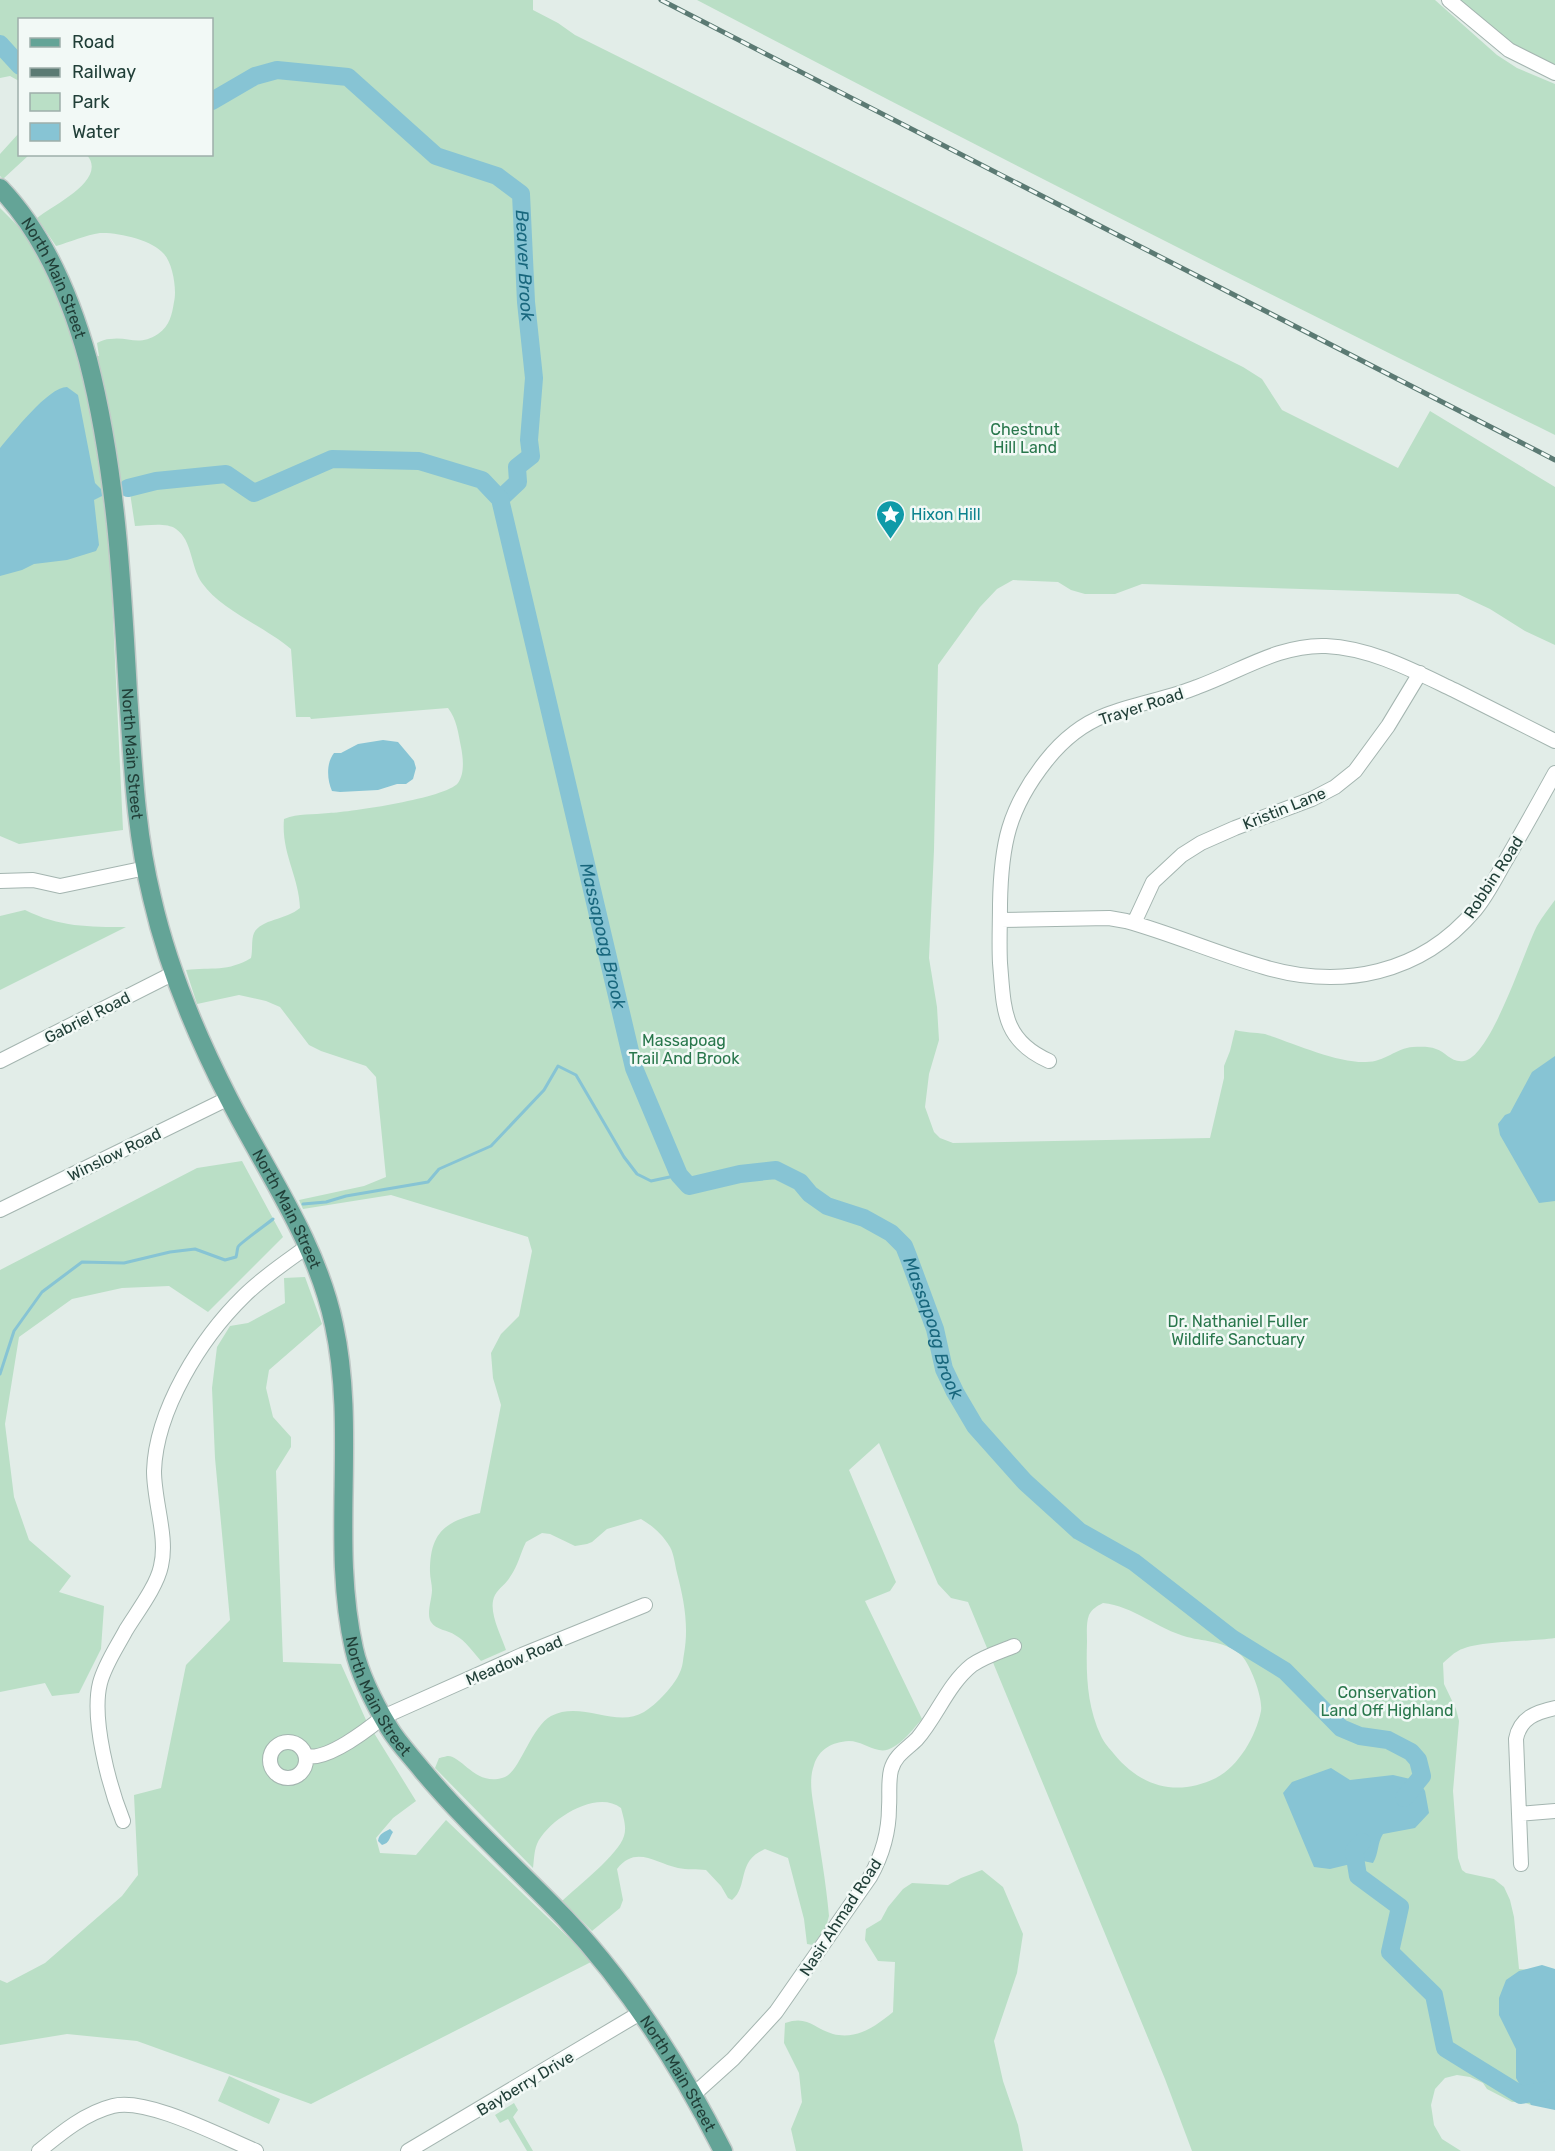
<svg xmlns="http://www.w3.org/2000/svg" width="1555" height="2151" viewBox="0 0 1555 2151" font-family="Rubik,sans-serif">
<rect width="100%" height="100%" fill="#e2ede8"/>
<path fill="#badfc6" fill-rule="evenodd" d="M 0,0 L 533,0 L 533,10 L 558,23 L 575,35 L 1243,367 L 1262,379 L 1282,410 L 1398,468 L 1430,411 L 1555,487 L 1555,645 L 1525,631 L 1490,609 L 1458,594 L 1142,584 L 1115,594 L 1085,594 L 1071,590 L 1058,582 L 1013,580 L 997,589 L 980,607 L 938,665 L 934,850 L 929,958 L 937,1007 L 939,1040 L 929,1074 L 925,1107 L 934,1132 L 940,1138 L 953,1143 L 1210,1138 L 1224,1078 L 1224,1066 L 1230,1051 L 1235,1030 C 1246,1033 1254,1032 1265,1034 C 1293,1043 1337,1063 1366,1062 C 1385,1062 1396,1048 1413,1047 C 1420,1047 1428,1046 1436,1049 C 1446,1052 1451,1063 1464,1061 C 1491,1057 1524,951 1537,926 C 1542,917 1549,908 1555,900 L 1555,1638 C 1530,1642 1477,1640 1458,1651 C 1452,1654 1448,1659 1443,1663 L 1444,1684 L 1456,1709 L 1459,1721 L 1453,1791 L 1458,1858 L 1462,1870 L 1466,1873 L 1494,1879 L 1504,1887 L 1510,1900 L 1514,1917 L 1519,1969 L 1555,1971 L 1530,2102 L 1531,2105 L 1523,2102 L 1512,2102 L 1487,2089 L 1483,2083 L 1470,2077 L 1457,2075 L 1445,2078 L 1435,2089 L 1431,2105 L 1434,2125 L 1442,2139 L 1461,2151 L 1192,2151 L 1165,2079 L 968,1602 L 951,1598 L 938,1584 L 879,1443 L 849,1470 L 896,1582 L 890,1591 L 865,1601 L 922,1719 C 913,1729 895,1754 879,1750 C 868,1748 860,1741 849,1741 C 832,1742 819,1749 814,1765 C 808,1781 813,1800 815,1815 C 820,1849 826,1882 829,1916 L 826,1927 L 813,1945 L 807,1944 L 804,1919 L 788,1858 L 765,1849 C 736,1861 749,1886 732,1900 L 728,1898 L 721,1886 L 706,1870 C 697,1869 687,1870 678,1868 C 655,1863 636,1845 617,1869 L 623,1900 L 620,1908 L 592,1931 L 562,1901 C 577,1887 619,1854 624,1836 C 627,1827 623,1816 621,1808 C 596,1789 548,1820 537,1844 C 534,1851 534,1861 533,1868 L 435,1768 L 439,1758 C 440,1758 447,1756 448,1756 C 462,1756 477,1788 505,1777 C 520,1771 531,1727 551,1716 C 582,1700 616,1729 644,1712 C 656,1705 675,1685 680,1672 C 683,1666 683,1659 684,1654 C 689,1626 684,1600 677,1573 C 675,1565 674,1554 670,1547 C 662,1534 653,1526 641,1519 L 607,1529 L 592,1542 L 587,1544 L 575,1546 L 550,1534 L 542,1533 L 526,1542 C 520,1554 518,1566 510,1577 C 506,1584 499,1588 495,1595 C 487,1610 501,1635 506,1650 L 481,1661 C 473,1652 466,1641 455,1635 C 448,1630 436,1630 431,1622 C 426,1614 432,1599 432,1590 C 432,1584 430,1578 430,1572 C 430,1533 444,1522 480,1513 L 501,1405 L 493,1378 L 491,1353 L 501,1334 L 519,1316 L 532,1251 L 528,1237 L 391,1195 L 303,1209 L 299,1200 L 364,1186 L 386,1177 L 376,1077 L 366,1066 L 321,1051 L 309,1045 L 280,1007 L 266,1001 L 239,995 L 197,1004 L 186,970 C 212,967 228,972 251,958 C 253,950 251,940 254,933 C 261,919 286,920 300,908 C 299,876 281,853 284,819 C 299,813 312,815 329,813 C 351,812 446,798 458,783 C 465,773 463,757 461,747 C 458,732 457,720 448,708 L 311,719 L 310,717 L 296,717 L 291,649 C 265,627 221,610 202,583 C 190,566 193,541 176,529 C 166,522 146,526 135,526 L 130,493 L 127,493 L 103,501 L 109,533 L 123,830 L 19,844 L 0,836 L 0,208 L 40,248 L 81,357 L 99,356 L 97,343 C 101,341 106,339 110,339 C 129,336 138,347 158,334 C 170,326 172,314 174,302 C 177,290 173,264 164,254 C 153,240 117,232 100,233 C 86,235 70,242 56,246 L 37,218 C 53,205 108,180 87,155 L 212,154 L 212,20 L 20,20 L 19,81 L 10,76 L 0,78 ZM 1103,1603 C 1133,1606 1158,1629 1187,1637 C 1207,1642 1226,1641 1242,1656 C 1251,1666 1263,1698 1261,1711 C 1256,1736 1239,1766 1216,1778 C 1177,1797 1141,1787 1114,1754 C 1110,1749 1104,1743 1101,1736 C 1087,1706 1086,1675 1087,1642 C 1087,1634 1086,1623 1089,1615 C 1092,1609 1097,1606 1103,1603 Z
M 697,0 L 1435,0 L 1497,55 L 1517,68 L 1555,84 L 1555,435 C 1267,294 981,149 697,0 Z
M 1460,0 L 1555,0 L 1555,65 L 1513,44 Z
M 19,133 L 20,154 L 29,155 L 3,179 L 0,176 L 0,154 Z
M 25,910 C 59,927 89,927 126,927 L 0,990 L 0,916 Z
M 242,1161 L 283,1237 L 208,1312 L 169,1286 L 122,1288 L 72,1299 L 19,1337 L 5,1424 L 14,1497 L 29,1540 L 71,1576 L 59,1592 L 104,1606 L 101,1649 L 79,1693 L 52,1696 L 45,1683 L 0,1692 L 0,1270 L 197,1168 Z
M 305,1277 L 322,1324 L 269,1370 L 266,1388 L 273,1417 L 291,1437 L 291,1447 L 276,1471 L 283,1662 L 341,1664 L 366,1720 L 416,1801 L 393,1818 L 376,1838 L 380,1853 L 416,1855 L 446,1820 L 593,1961 L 311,2104 L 137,2041 L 67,2034 L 0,2045 L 0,1980 L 7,1983 L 45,1963 L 122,1896 L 138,1875 L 134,1795 L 161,1788 L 186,1665 L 230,1620 L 215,1458 L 212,1388 L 217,1347 L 230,1326 L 248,1323 L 285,1303 L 284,1278 Z
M 982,1870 L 1003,1887 L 1023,1934 L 1017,1973 L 994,2041 L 1003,2081 L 1018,2125 L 1023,2151 L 796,2151 L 791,2129 L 802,2102 L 799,2073 L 784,2043 L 785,2023 C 808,2015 813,2028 833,2034 C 857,2040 876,2026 893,2012 L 895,1962 L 878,1961 L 865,1940 L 866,1929 L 881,1920 L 888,1907 L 903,1889 L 912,1883 L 948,1885 L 961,1878 Z
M 229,2076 L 280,2099 L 269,2124 L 218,2101 Z
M 514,2103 L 518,2110 L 513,2117 L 533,2151 L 527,2151 L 508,2119 L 500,2123 L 495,2115 Z"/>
<path fill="#87c4d4" d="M 67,387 L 78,395 L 95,483 L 101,489 L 102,496 L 94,500 L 99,545 L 96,551 L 67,560 L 34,564 L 22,570 L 0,576 L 0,448 C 13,433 48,387 67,387 Z
M 383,740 L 398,742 L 414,761 L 416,768 L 413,779 L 406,784 L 397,784 L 378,790 L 340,792 L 332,791 C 327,780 326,763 334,753 L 341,753 L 358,744 Z
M 1555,1056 L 1555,1201 L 1539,1203 L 1500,1135 L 1498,1124 L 1505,1115 L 1510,1113 L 1532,1072 Z
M 1331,1768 L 1350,1780 L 1393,1775 L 1419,1781 L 1425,1791 L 1429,1813 L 1415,1828 L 1383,1834 C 1377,1843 1379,1853 1373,1863 L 1363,1861 L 1330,1869 L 1314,1867 L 1283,1793 L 1292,1782 Z
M 390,1829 L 393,1832 C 389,1838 390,1843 382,1845 L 378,1841 C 379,1833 385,1832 390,1829 Z
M 1542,1965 L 1555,1969 L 1555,2110 L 1531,2105 L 1516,2078 L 1516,2049 L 1499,2015 L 1499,1998 L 1506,1980 L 1519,1971 Z"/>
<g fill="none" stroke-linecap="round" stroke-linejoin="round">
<path stroke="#87c4d4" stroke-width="3" d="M 303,1204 L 326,1202 L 346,1196 L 428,1182 L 439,1169 L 491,1146 L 544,1090 L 558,1066 L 576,1075 L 624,1157 L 637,1174 L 651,1181 L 679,1175
M 0,1374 L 14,1331 L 42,1292 L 82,1262 L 124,1263 L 170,1252 L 195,1249 L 225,1260 L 236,1257 C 237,1254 237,1250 238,1247 C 239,1244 267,1224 273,1219"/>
<g stroke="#87c4d4" stroke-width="18">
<path d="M 0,44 L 20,66"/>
<path id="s1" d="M 212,101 L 255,76 L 277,70 L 348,77 L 436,156 L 497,176 L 521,194 L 526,302 L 534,378 L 529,440 L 531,456 L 517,467 L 518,482 L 500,499"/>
<path id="s2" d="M 128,488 L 156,481 L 226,474 L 254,493 L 332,459 L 419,461 L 482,480 L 500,499 L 634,1068 L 679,1175 L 689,1186 L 740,1174 L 776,1170 L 800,1182 L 810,1194 L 827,1206 L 864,1218 L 891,1233 L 904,1246 L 908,1256 L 935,1329 L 944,1369 L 955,1392 L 975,1426 L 1025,1482 L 1079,1531 L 1134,1562 L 1233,1639 L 1285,1671 L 1341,1728 L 1360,1736 L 1388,1740 L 1411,1752 L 1418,1760 L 1422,1776 L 1404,1798"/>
<path d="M 1362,1842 L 1354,1851 L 1358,1876 L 1400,1907 L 1390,1952 L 1434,1995 L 1445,2048 L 1521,2095 L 1555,2089"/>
</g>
<defs>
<path id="minor" d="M 1449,0 L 1509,50 L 1555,73
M 0,881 L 33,880 L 60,886 L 146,868
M 1000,920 L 1109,918 L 1126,921 C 1173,934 1218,954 1264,967 C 1342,990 1421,974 1475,910 C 1487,896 1496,877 1506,860 C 1523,831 1539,802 1555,773
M 1134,923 L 1153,882 L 1182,855 L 1201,843 L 1235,828 L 1312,799 L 1335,787 L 1355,771 L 1388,726 L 1420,673
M 0,1061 L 174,973
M 1049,1061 C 1002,1040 1004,1009 1000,963 C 999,944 1000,924 1000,904 C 1001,845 1008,809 1046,761 C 1061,742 1082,724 1106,715 C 1136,703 1168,699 1197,687 C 1239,672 1280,644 1326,646 C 1371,648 1414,671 1454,690 C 1488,707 1521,724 1555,741
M 0,1210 L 229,1098
M270 1760a18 18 0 1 1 36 0a18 18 0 1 1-36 0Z
M 306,1756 C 327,1761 367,1730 383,1717 L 522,1655 L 645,1605
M 1519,1814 L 1555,1811
M 123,1821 C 109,1786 91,1719 100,1683 C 105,1664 117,1647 126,1630 C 137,1612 157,1586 161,1566 C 168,1537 154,1502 154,1471 C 156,1410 201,1338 244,1296 C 263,1277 286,1262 308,1246
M 1521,1864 L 1516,1739 C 1520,1718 1536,1712 1555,1708
M 693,2095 L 733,2059 L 776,2012 L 870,1877 C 883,1854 889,1833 889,1807 C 890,1795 888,1782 891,1770 C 895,1755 907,1749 917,1739 C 937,1716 948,1684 972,1665 C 985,1656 999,1652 1014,1646
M 39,2151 C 61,2133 85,2113 113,2106 C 147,2097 222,2137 256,2151
M 408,2151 L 640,2013"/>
<g id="major">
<path id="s3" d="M 0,188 C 45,235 71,298 88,360 C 116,469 122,582 128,693 C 133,763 135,829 152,898 C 168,968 196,1035 229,1099 C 267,1173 317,1243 334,1325 C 357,1431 330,1543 354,1649 C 360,1676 374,1703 389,1728 C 398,1743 411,1756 422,1770 C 466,1823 518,1869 565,1918 C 629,1986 681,2068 723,2151"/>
</g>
</defs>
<use href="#minor" stroke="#a4b5b0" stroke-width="16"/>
<use href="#major" stroke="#c1c9c7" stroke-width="21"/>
<use href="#minor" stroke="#fff" stroke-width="14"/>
<use href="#major" stroke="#64a497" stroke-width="18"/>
<defs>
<path id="rail" d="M 661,0 L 1555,460"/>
</defs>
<use href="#rail" stroke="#5b7a73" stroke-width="5"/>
<use href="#rail" stroke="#f2f9f6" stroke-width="3" stroke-dasharray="9" stroke-linecap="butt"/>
</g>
<defs>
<symbol id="sight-pin" viewBox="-11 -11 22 30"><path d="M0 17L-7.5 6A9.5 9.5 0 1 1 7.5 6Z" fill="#0f9aa8" stroke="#f2f9f6"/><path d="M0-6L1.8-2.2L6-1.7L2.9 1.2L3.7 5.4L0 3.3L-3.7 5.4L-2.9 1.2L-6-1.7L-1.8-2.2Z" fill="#fff"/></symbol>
</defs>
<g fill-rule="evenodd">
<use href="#sight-pin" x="874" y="498" width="33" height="45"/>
</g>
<g text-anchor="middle" stroke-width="5" stroke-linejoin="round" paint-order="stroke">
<g font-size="16" fill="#213f38" stroke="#f2f9f6">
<text dy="6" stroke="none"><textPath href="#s3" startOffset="106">North Main Street</textPath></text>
<text transform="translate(1141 706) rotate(-18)" y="6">Trayer Road</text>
<text dy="6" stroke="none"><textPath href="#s3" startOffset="592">North Main Street</textPath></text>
<text transform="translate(1284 808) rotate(-22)" y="6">Kristin Lane</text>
<text transform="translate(1493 877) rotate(-57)" y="6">Robbin Road</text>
<text transform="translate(87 1017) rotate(-27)" y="6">Gabriel Road</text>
<text transform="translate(114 1154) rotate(-26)" y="6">Winslow Road</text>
<text dy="6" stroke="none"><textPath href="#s3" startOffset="1078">North Main Street</textPath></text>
<text transform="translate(514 1660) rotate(-23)" y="6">Meadow Road</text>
<text dy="6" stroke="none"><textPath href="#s3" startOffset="1582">North Main Street</textPath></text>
<text transform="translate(840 1917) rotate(-57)" y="6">Nasir Ahmad Road</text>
<text dy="6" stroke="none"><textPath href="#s3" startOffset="2068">North Main Street</textPath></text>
<text transform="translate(525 2083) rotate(-31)" y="6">Bayberry Drive</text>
</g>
<g font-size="16" fill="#29774c" stroke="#f2f9f6">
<text x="1025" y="435">Chestnut<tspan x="1025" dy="18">Hill Land</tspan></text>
<text x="684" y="1046">Massapoag<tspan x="684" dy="18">Trail And Brook</tspan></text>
<text x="1238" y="1327">Dr. Nathaniel Fuller<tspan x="1238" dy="18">Wildlife Sanctuary</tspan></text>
<text x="1387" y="1698">Conservation<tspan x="1387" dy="18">Land Off Highland</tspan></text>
</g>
<g font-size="16" fill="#0d838f" stroke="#f2f9f6" text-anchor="start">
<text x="911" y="520">Hixon Hill</text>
</g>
<g font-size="18" font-style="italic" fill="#18677d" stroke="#f2f9f6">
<text dy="6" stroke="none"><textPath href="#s1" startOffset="428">Beaver Brook</textPath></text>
<text dy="6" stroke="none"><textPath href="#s2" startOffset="846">Massapoag Brook</textPath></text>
<text dy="6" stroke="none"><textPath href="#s2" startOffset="1440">Massapoag Brook</textPath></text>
</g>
</g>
<rect x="18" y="18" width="195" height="138" fill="#f2f9f6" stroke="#9eafaa" stroke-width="1.5"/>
<rect x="30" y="38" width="30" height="9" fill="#64a497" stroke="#9eafaa" stroke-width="1.5"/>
<text x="72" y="48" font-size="18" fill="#213f38">Road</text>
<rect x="30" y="68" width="30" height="9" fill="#5b7a73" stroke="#9eafaa" stroke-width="1.5"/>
<text x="72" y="78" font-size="18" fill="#213f38">Railway</text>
<rect x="30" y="93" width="30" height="18" fill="#badfc6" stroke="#9eafaa" stroke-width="1.5"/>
<text x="72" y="108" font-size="18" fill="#213f38">Park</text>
<rect x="30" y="123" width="30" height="18" fill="#87c4d4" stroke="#9eafaa" stroke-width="1.5"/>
<text x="72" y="138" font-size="18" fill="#213f38">Water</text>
</svg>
